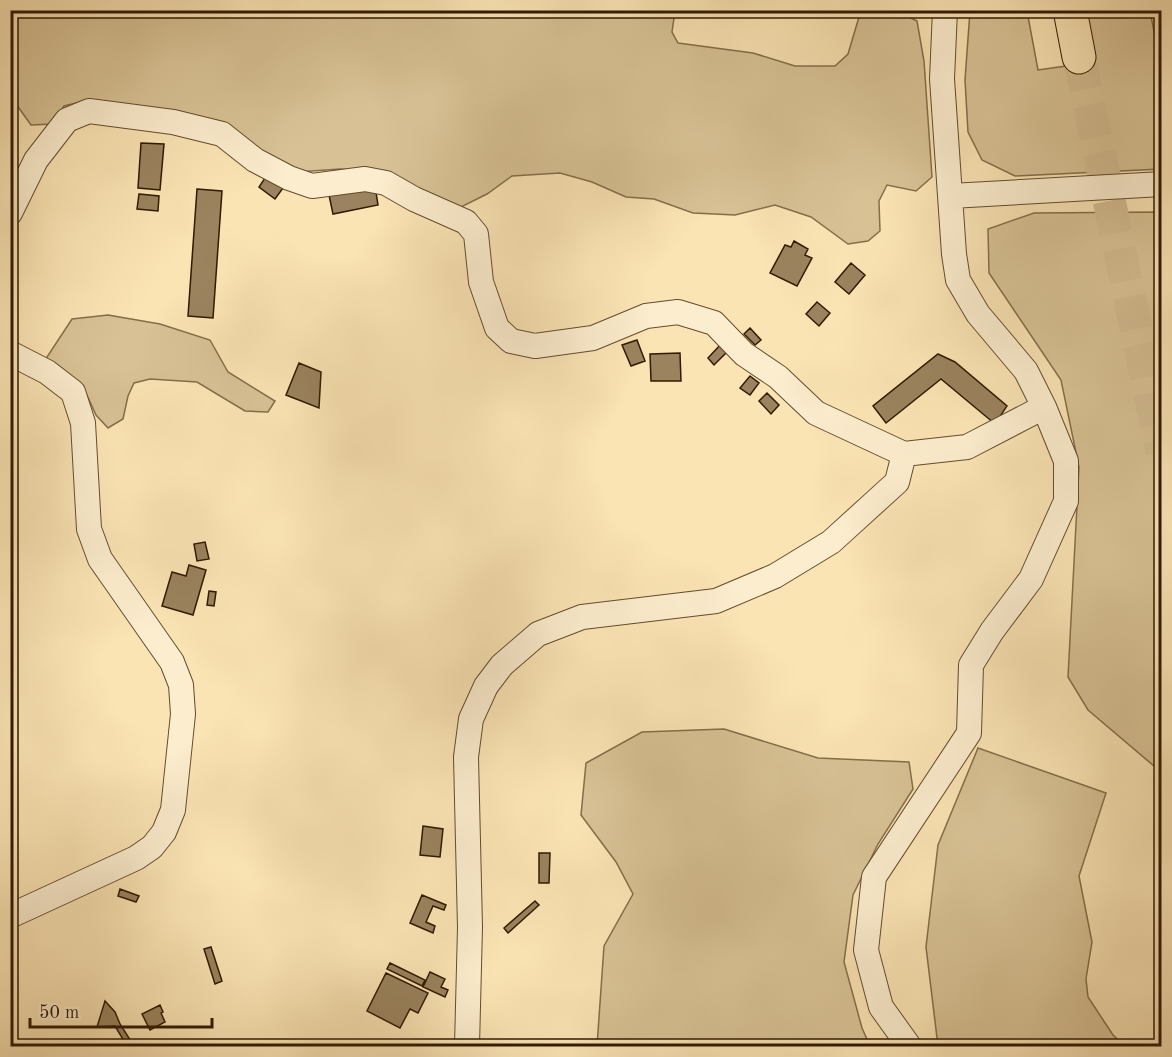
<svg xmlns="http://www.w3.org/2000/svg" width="1172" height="1057" viewBox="0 0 1172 1057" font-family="'Old Standard TT',serif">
<rect width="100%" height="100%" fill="#fbe4b4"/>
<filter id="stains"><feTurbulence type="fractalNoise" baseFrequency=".00333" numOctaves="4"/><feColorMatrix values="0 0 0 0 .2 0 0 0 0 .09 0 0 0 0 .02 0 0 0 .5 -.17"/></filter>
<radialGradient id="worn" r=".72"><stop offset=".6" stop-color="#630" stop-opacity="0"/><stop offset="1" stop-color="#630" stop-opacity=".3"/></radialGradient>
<path fill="#d8c295" stroke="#846e4a" stroke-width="1.5" d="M 11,11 L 675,11 L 672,32 L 678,43 L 753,53 L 795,66 L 835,66 L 848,54 L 859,17 C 889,10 889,7 917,21 L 924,61 L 932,177 L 916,191 L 887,185 L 879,201 L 880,231 L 868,241 L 848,244 L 811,217 L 775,205 L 735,215 L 693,213 L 654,199 L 626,197 L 592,182 L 560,173 L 512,176 L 487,194 L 461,207 L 420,195 L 387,172 L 340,169 L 297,172 L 89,100 L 64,106 L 53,124 L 31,125 L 11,97 Z
M 970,11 L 1027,11 L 1038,70 L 1087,63 L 1078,11 L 1150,11 L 1161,67 L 1161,169 L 1015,176 L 982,160 L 968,132 L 965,80 Z
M 1161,212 L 1161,772 L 1088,710 L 1068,677 L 1079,467 L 1061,380 L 989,273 L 988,229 L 1034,213 Z
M 108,315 L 160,324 L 210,340 L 228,372 L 275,401 L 268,412 L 245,411 L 197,382 L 150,379 L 134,383 L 128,396 L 123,419 L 108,428 L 96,415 L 85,391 L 45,360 L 72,319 Z
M 724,729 L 818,758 L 909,762 L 913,789 L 878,844 L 853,895 L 844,962 L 862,1028 L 870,1046 L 597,1046 L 604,946 L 633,894 L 616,862 L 581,815 L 586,763 L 642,732 Z
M 978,748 L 1106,793 L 1079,876 L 1092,942 L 1086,979 L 1088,997 L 1113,1035 L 1125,1046 L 938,1046 L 926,947 L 938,845 Z"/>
<path fill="#9a835e" stroke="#301a00" stroke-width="1.5" d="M 141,143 L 164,144 L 160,190 L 138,188 Z
M 269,172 L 286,184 L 275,199 L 259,187 Z
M 375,186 L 378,205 L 333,214 L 329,195 Z
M 197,189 L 222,191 L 213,318 L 188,316 Z
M 139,194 L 159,196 L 158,211 L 137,209 Z
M 794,241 L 808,249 L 805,255 L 812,258 L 797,286 L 770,273 L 785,245 L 791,247 Z
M 851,263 L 865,275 L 849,294 L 835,282 Z
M 817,302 L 830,313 L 819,326 L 806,314 Z
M 750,328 L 761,340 L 755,345 L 744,334 Z
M 637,340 L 645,361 L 631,366 L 622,345 Z
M 721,344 L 728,351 L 714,365 L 708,358 Z
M 680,353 L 681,381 L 651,381 L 650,354 Z
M 938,354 L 955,362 L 1007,406 L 995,424 L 941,379 L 886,423 L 873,406 Z
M 299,363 L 321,372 L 319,408 L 286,395 Z
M 750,376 L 759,383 L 750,395 L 740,388 Z
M 767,393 L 779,405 L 771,414 L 759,401 Z
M 205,542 L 209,559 L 197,561 L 194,544 Z
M 189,565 L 206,570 L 193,615 L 162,606 L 172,572 L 186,576 Z
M 209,591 L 216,592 L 214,606 L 207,605 Z
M 423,826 L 443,829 L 440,857 L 420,855 Z
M 539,853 L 550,853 L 549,883 L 539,883 Z
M 120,889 L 139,896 L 136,902 L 118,896 Z
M 422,895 L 446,905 L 444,910 L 433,906 L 426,922 L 435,926 L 433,933 L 410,923 Z
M 535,901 L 539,905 L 508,933 L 504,928 Z
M 211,947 L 222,981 L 215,984 L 204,949 Z
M 390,963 L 425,980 L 422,986 L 387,969 Z
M 430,972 L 445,979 L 441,987 L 448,990 L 445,997 L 423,987 Z
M 386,973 L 428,993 L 418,1013 L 410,1009 L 400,1028 L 367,1011 Z
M 105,1001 L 115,1012 L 120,1024 L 134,1046 L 127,1046 L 115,1026 L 97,1027 Z
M 160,1005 L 163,1012 L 161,1013 L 165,1022 L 150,1030 L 142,1014 Z"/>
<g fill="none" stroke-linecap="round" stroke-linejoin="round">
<path stroke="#d2bc90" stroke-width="33" stroke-dasharray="33 16" stroke-linecap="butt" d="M 1079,57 L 1162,452"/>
<defs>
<path id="minor" d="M 951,196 L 1162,184
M 10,213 L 36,160 L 67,120 L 89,111 L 173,122 L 222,134 L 255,160 L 289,178 L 312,186 L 365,179 L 386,183 L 414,199 L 466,222 L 476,234 L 481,282 L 497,328 L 511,341 L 535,346 L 593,338 L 646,316 L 678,312 L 714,323 L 744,354 L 778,377 L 816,413 L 904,454 L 967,447 L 1044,407
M 10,353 L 47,372 L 73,392 L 83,423 L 89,529 L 100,559 L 172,662 L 181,685 L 183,714 L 173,810 L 164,832 L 152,847 L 136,858 L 10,916
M 467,1046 L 470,927 L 466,757 L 471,719 L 486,686 L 502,665 L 538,634 L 582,617 L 716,601 L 775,576 L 831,542 L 897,482 L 904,454
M 909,1046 L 881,1007 L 866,950 L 874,877 L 969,733 L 971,665 L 992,631 L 1031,579 L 1066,501 L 1066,461 L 1044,407 L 1026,371 L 978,314 L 958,280 L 954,254 L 942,79 L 945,10"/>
<path id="motorway" d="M 1070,10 L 1079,57"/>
</defs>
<use href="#minor" stroke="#634c2d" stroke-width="26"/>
<use href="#motorway" stroke="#301a00" stroke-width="35"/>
<use href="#minor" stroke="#fcedce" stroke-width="24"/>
<use href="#motorway" stroke="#fbe4b4" stroke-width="33"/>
</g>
<rect width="1172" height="1057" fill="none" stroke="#fbe4b4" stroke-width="36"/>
<rect x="12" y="12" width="1148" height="1033" fill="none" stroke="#301a00" stroke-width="3"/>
<rect x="18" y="18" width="1136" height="1021" fill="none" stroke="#301a00" stroke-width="1.5"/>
<path d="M30 1018v9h182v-9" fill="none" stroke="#301a00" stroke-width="3"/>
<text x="39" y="1018" font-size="18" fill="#301a00" stroke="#fcedce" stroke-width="4.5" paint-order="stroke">50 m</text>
<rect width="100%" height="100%" filter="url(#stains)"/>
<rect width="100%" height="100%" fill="url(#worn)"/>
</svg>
